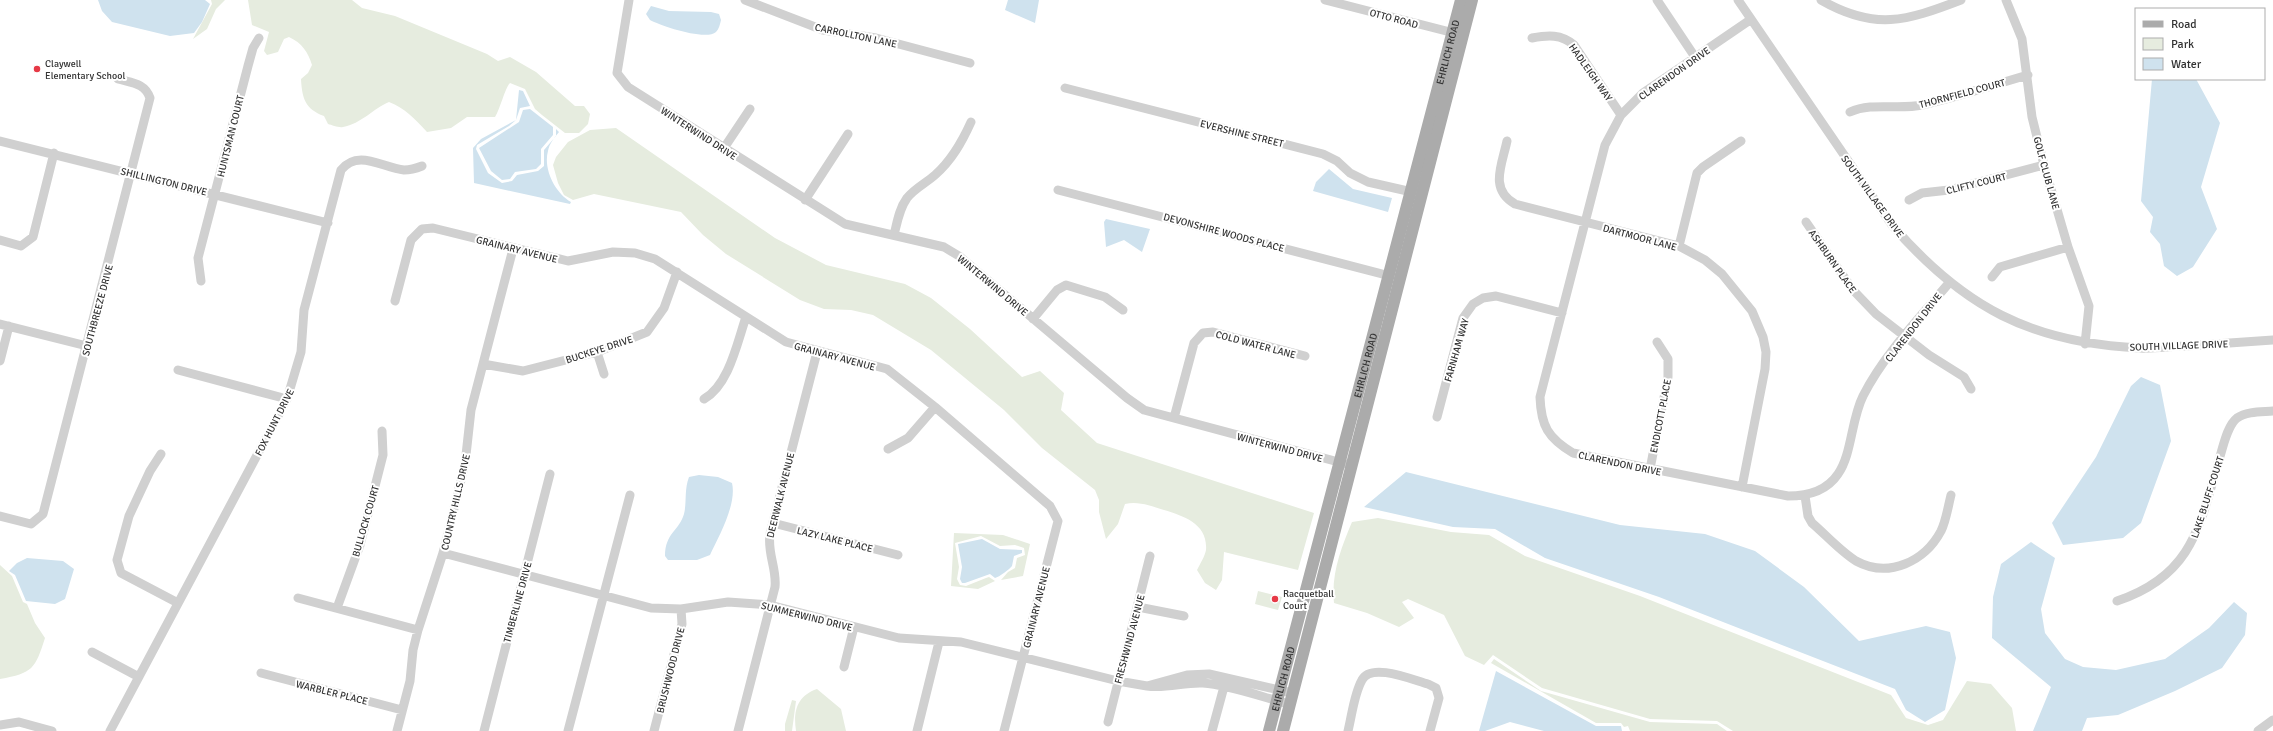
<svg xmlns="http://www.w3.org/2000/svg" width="2273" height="731" viewBox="0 0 2273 731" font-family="Signika,sans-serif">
<rect width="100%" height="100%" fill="#fff"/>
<path fill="#e6ecdf" d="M 211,0 L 225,0 L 216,9 L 207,29 L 193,39 L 212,4 Z
M 248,0 L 352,0 L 362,8 L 395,16 L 487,54 L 498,61 L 510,57 L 536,72 L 575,106 L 584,106 L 590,114 L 588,124 L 579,133 L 565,133 L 542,115 L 535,109 L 525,89 L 510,83 C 505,88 500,109 495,117 L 467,117 L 451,128 L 427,132 C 415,119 405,108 389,102 C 374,108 361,124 343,127 C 339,128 332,125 328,124 L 324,116 C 305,109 302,98 301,79 L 308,73 L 312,65 C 308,52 302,43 289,37 L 284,39 L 278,52 L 267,55 L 264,51 L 269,32 L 252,25 Z
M 616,128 L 775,238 L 826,265 L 905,284 L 931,298 L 970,329 L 1022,377 L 1040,371 L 1064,393 L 1061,410 L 1097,443 L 1314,513 L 1298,570 L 1224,552 L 1222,580 L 1216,590 L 1205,583 L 1197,570 C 1200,564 1205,556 1206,550 C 1208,524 1184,516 1164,510 C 1150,506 1139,501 1125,504 L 1118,524 L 1106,539 L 1099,512 L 1099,500 L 1095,490 L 1042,448 L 1004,410 L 931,350 L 873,315 L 851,310 L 824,309 L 800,300 L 726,254 L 703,235 L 681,212 L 594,194 L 573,200 L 564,195 L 558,183 L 553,165 L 556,157 L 568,142 L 590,130 Z
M 1378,518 L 1451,532 L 1489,535 L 1525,556 L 1640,596 L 1891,695 L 1906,718 L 1928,725 L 1943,720 L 1967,681 L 1991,684 L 2012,708 L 2016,731 L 1733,731 L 1717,721 L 1650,719 L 1542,688 L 1493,655 L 1484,665 L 1465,656 L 1444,615 L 1408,599 L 1402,602 L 1414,618 L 1399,627 L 1367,613 L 1334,603 C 1331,574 1341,548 1352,522 Z
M 954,533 L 1003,535 L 1030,544 L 1023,576 L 1001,580 L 1008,572 L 1015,568 L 1017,558 L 1025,555 L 1024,548 L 1015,545 L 1000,546 L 981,536 L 955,543 L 959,567 L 957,579 L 960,585 L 966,586 L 986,578 L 989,577 L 995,581 L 978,589 L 951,586 Z
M 0,565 L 12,576 L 23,602 L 27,604 L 35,623 L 45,638 C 35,669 33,673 0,679 Z
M 1258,591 L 1282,597 L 1278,610 L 1255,604 Z
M 1494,659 L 1541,691 L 1650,722 L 1717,724 L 1727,731 L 1630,731 L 1628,726 L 1624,727 L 1621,723 L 1596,723 L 1491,663 Z
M 817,689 L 841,709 L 846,731 L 796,731 C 793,711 797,696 817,689 Z
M 792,700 L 796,701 L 792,731 L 785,731 L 785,724 Z"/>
<path fill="#cfe2ee" d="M 98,0 L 205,0 L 210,4 L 202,22 L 194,33 L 170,36 L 112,22 L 102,11 Z
M 1008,0 L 1039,0 L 1035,23 L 1005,10 Z
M 651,6 L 669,11 L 711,12 L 719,14 L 721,20 C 720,24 719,29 716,32 C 706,41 661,26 650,20 L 646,14 Z
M 2152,79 L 2196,79 L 2220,123 L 2201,187 L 2217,229 L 2193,267 L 2177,276 L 2164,266 L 2160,244 L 2150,232 L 2153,217 L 2141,201 Z
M 519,90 L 523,91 L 530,106 L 520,108 L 516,120 L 509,126 L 477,145 L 476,149 L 488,173 L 502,183 L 512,181 L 517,175 L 538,171 L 544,166 L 544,150 L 556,136 L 556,129 L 559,132 C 555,137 549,144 548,151 C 543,169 555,193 571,202 L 570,204 L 474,183 L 473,148 L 481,139 L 516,120 Z
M 530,109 L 553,127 L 553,135 L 541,149 L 541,164 L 536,169 L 515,172 L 510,179 L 502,180 L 491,171 L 479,148 L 519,122 L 523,110 Z
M 1329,169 L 1353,189 L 1392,198 L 1388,212 L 1313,191 L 1316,182 Z
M 1106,219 L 1150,229 L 1142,252 L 1124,240 L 1106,247 L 1104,222 Z
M 2141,377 L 2160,385 L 2171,441 L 2141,523 L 2123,538 L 2063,545 L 2052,523 L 2096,457 L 2131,386 Z
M 1406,472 L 1620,525 L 1705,534 L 1755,551 L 1804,587 L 1859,641 L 1926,626 L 1950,632 L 1956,658 L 1945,710 L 1925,722 L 1906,710 L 1895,689 L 1659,597 L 1545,558 L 1495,529 L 1453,527 L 1364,507 Z
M 699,475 L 718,477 L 732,483 C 737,504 719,536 710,555 L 697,560 L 668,560 L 665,556 C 665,533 679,531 684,514 C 687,502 684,490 689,477 Z
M 982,539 L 1000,549 L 1022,550 L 1022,553 L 1014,556 L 1012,566 C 1010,569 999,577 995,578 L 990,574 L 965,583 L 962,583 L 960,579 L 962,567 L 958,544 Z
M 2031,542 L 2055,558 L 2041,609 L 2045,633 L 2065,659 L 2083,667 L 2116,670 L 2165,659 L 2209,628 L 2234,602 L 2247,613 L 2245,635 L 2222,668 L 2175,691 L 2118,715 L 2087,718 L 2082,731 L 2033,731 L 2051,687 L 1992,638 L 1993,597 L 2001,564 Z
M 27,558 L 63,561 L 74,569 L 65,599 L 55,604 L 26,601 L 15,575 L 9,571 L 17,563 Z
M 1496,671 L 1596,726 L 1621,726 L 1622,731 L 1544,731 L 1510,722 L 1485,731 L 1479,731 Z"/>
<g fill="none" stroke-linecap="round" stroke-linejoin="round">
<path stroke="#d0d0d0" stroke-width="9" d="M 629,0 L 617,73 L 628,87 L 845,224 L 944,247 L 959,256 L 1127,398 L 1144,410 L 1346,464
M 745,0 L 823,30 L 876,38 L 970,63
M 1325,0 L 1458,34
M 1657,0 L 1695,57
M 1738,0 L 1892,225 C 1963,307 2031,343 2140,348 C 2155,349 2171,346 2186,346 C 2215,344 2244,342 2273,340
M 1821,0 C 1875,31 1906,21 1961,0
M 2006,0 L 2022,39 L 2032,117 L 2044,165 L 2068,247 L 2089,306 L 2085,344
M 1750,20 L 1643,93 L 1621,115 L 1605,145 L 1540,397 C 1541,426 1548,438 1573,453 L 1788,496 C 1807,496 1826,492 1838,474 C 1852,454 1851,420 1863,396 C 1883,356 1920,317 1949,283
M 1532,38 C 1548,35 1561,34 1574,45 L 1621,115
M 1065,88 L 1323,154 L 1337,161 L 1350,173 L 1368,182 L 1412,192
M 1850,112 C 1872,102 1898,110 1922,105 C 1957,97 1993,85 2028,75
M 0,141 L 328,223
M 1507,141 C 1502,165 1489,189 1515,204 L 1679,246 L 1705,260 L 1722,274 L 1752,311 L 1763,337 L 1766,352 L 1765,369 L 1742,487
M 724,148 L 750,109
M 1058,190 L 1390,276
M 805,200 L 848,134
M 1909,200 L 1922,193 L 1949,190 L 2044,165
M 1806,222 L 1853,290 L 1876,314 L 1929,355 L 1964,377 L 1971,389
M 894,235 C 897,223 899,209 907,198 C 915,188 926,183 935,175 C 952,160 962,142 971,122
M 0,240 L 21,246 L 33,237 L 54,153
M 1679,246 L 1697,173 L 1703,167 L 1741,141
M 1992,277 L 2000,267 L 2068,247
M 201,281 L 198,258 L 248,66 L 253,48 L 259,38
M 395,301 L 411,240 L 422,229 L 433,228 L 568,261 L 613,252 L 635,253 L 655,259 L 786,342 L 887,369 L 935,407 L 1050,506 L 1058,521 L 1004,731
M 1033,319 L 1057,290 L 1066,285 L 1105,297 L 1123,310
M 0,324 L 87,346
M 597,352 L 604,374
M 0,361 L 9,326
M 483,364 L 523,371 L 597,352 L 647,332 L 664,308 L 677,272
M 178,370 L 287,399
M 704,399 C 729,385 737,343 746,317
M 1437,417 L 1463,318 L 1473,304 L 1483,298 L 1496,296 L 1562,313
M 1174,418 L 1194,343 L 1203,333 L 1213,332 L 1305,356
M 888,449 L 908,438 L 935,407
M 161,454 L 150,471 L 129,516 L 117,560 L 121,573 L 178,603
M 1650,469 L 1668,377 L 1668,359 L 1657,342
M 1805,496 L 1808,516 L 1812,523 C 1826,535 1840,551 1856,561 C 1889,579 1925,561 1941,531 C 1946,521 1948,507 1951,495
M 0,516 L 31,524 L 43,514 L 150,98 C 145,83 132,83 118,79
M 773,523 L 898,555
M 443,553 L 651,608 L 681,609 L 728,602 L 770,605 L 899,638 L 961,642 L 1118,681 L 1147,686
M 298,598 L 418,630
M 2117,601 C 2195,575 2200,523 2221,453 C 2224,443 2228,425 2237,418 C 2247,411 2262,412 2273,411
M 1138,607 L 1184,616
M 337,608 L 360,545 L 383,455 L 382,431
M 92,652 L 139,677
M 844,667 L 854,627
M 261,673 L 402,710
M 1289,704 C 1261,697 1231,685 1203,683 C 1184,682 1166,689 1147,686 L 1187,675 L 1209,674 L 1292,693
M 1108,722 L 1150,556
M 0,725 L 19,722 L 52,731
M 110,731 L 287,399 L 301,352 L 304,310 L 341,170 C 358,149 381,167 404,170 C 410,170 417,168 422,166
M 397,731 L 410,681 L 413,650 L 418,630 L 443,553 L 465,464 L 471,410 L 513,249
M 484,731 L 550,474
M 568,731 L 630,495
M 654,731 L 682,624 L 681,609
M 738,731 L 775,587 C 777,569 767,553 770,534 L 817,352
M 917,731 L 939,642
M 1212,731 L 1225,683
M 1348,731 C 1352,715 1354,694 1362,680 C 1371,662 1413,680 1428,684 L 1436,688 L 1439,698 L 1430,731
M 2258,731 L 2273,720"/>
<g stroke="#ababab" stroke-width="12">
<path id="s1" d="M 1269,731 L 1461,0"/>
<path d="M 1283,731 L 1472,0"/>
</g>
</g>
<g fill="#e63946" stroke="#fff" stroke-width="1.5">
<circle cx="37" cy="69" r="4"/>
<circle cx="1275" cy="599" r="4"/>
</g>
<g text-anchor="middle" stroke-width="4" stroke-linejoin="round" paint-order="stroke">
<g font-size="10" fill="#333" stroke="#fff">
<text transform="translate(1394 18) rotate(15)" y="4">OTTO ROAD</text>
<text transform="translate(856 35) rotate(12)" y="4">CARROLLTON LANE</text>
<text dy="4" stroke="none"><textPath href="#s1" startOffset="702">EHRLICH ROAD</textPath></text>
<text transform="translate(1591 72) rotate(55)" y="4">HADLEIGH WAY</text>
<text transform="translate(1674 73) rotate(-35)" y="4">CLARENDON DRIVE</text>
<text transform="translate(1962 93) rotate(-15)" y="4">THORNFIELD COURT</text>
<text transform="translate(699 133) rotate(33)" y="4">WINTERWIND DRIVE</text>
<text transform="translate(1242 133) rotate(14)" y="4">EVERSHINE STREET</text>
<text transform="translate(230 136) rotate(-76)" y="4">HUNTSMAN COURT</text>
<text transform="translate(2047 173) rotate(75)" y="4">GOLF CLUB LANE</text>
<text transform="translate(164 181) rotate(14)" y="4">SHILLINGTON DRIVE</text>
<text transform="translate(1976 183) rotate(-14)" y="4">CLIFTY COURT</text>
<text transform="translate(1873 196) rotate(54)" y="4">SOUTH VILLAGE DRIVE</text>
<text transform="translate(1224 232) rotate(15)" y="4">DEVONSHIRE WOODS PLACE</text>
<text transform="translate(1640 237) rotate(15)" y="4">DARTMOOR LANE</text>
<text transform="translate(517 249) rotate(14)" y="4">GRAINARY AVENUE</text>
<text transform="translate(1833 261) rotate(55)" y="4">ASHBURN PLACE</text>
<text transform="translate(993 285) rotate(40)" y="4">WINTERWIND DRIVE</text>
<text transform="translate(97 310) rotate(-75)" y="4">SOUTHBREEZE DRIVE</text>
<text transform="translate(1913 327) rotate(-52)" y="4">CLARENDON DRIVE</text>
<text transform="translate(1256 344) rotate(15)" y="4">COLD WATER LANE</text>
<text transform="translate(2179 345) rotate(-2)" y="4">SOUTH VILLAGE DRIVE</text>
<text transform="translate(599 349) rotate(-18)" y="4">BUCKEYE DRIVE</text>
<text transform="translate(1456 350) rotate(-74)" y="4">FARNHAM WAY</text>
<text transform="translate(835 356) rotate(15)" y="4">GRAINARY AVENUE</text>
<text dy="4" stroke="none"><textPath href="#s1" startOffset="378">EHRLICH ROAD</textPath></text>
<text transform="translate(1660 416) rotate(-79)" y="4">ENDICOTT PLACE</text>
<text transform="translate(274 422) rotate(-63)" y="4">FOX HUNT DRIVE</text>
<text transform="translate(1280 447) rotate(15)" y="4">WINTERWIND DRIVE</text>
<text transform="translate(1620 463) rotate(12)" y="4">CLARENDON DRIVE</text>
<text transform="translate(780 495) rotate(-76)" y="4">DEERWALK AVENUE</text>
<text transform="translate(2207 497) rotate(-72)" y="4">LAKE BLUFF COURT</text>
<text transform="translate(455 502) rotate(-77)" y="4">COUNTRY HILLS DRIVE</text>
<text transform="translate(365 521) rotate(-74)" y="4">BULLOCK COURT</text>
<text transform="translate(835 539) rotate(14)" y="4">LAZY LAKE PLACE</text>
<text transform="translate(517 602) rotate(-75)" y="4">TIMBERLINE DRIVE</text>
<text transform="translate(1036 607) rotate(-76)" y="4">GRAINARY AVENUE</text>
<text transform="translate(807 616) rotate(14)" y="4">SUMMERWIND DRIVE</text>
<text transform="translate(1129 639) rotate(-75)" y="4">FRESHWIND AVENUE</text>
<text transform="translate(670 670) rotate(-76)" y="4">BRUSHWOOD DRIVE</text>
<text dy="4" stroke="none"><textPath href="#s1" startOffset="54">EHRLICH ROAD</textPath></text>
<text transform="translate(332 692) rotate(14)" y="4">WARBLER PLACE</text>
</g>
<g font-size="10" fill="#333" stroke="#fff" text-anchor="start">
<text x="45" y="67">Claywell<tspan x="45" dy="12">Elementary School</tspan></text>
<text x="1283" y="597">Racquetball<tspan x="1283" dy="12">Court</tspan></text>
</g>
</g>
<rect x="2135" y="8" width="130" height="72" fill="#ffffff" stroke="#adadad"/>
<rect x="2143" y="21" width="20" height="6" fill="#ababab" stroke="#adadad"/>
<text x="2171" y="28" font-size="12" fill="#333333">Road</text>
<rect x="2143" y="38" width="20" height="12" fill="#e6ecdf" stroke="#adadad"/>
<text x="2171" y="48" font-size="12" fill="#333333">Park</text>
<rect x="2143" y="58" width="20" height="12" fill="#cfe2ee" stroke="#adadad"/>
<text x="2171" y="68" font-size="12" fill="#333333">Water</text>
</svg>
